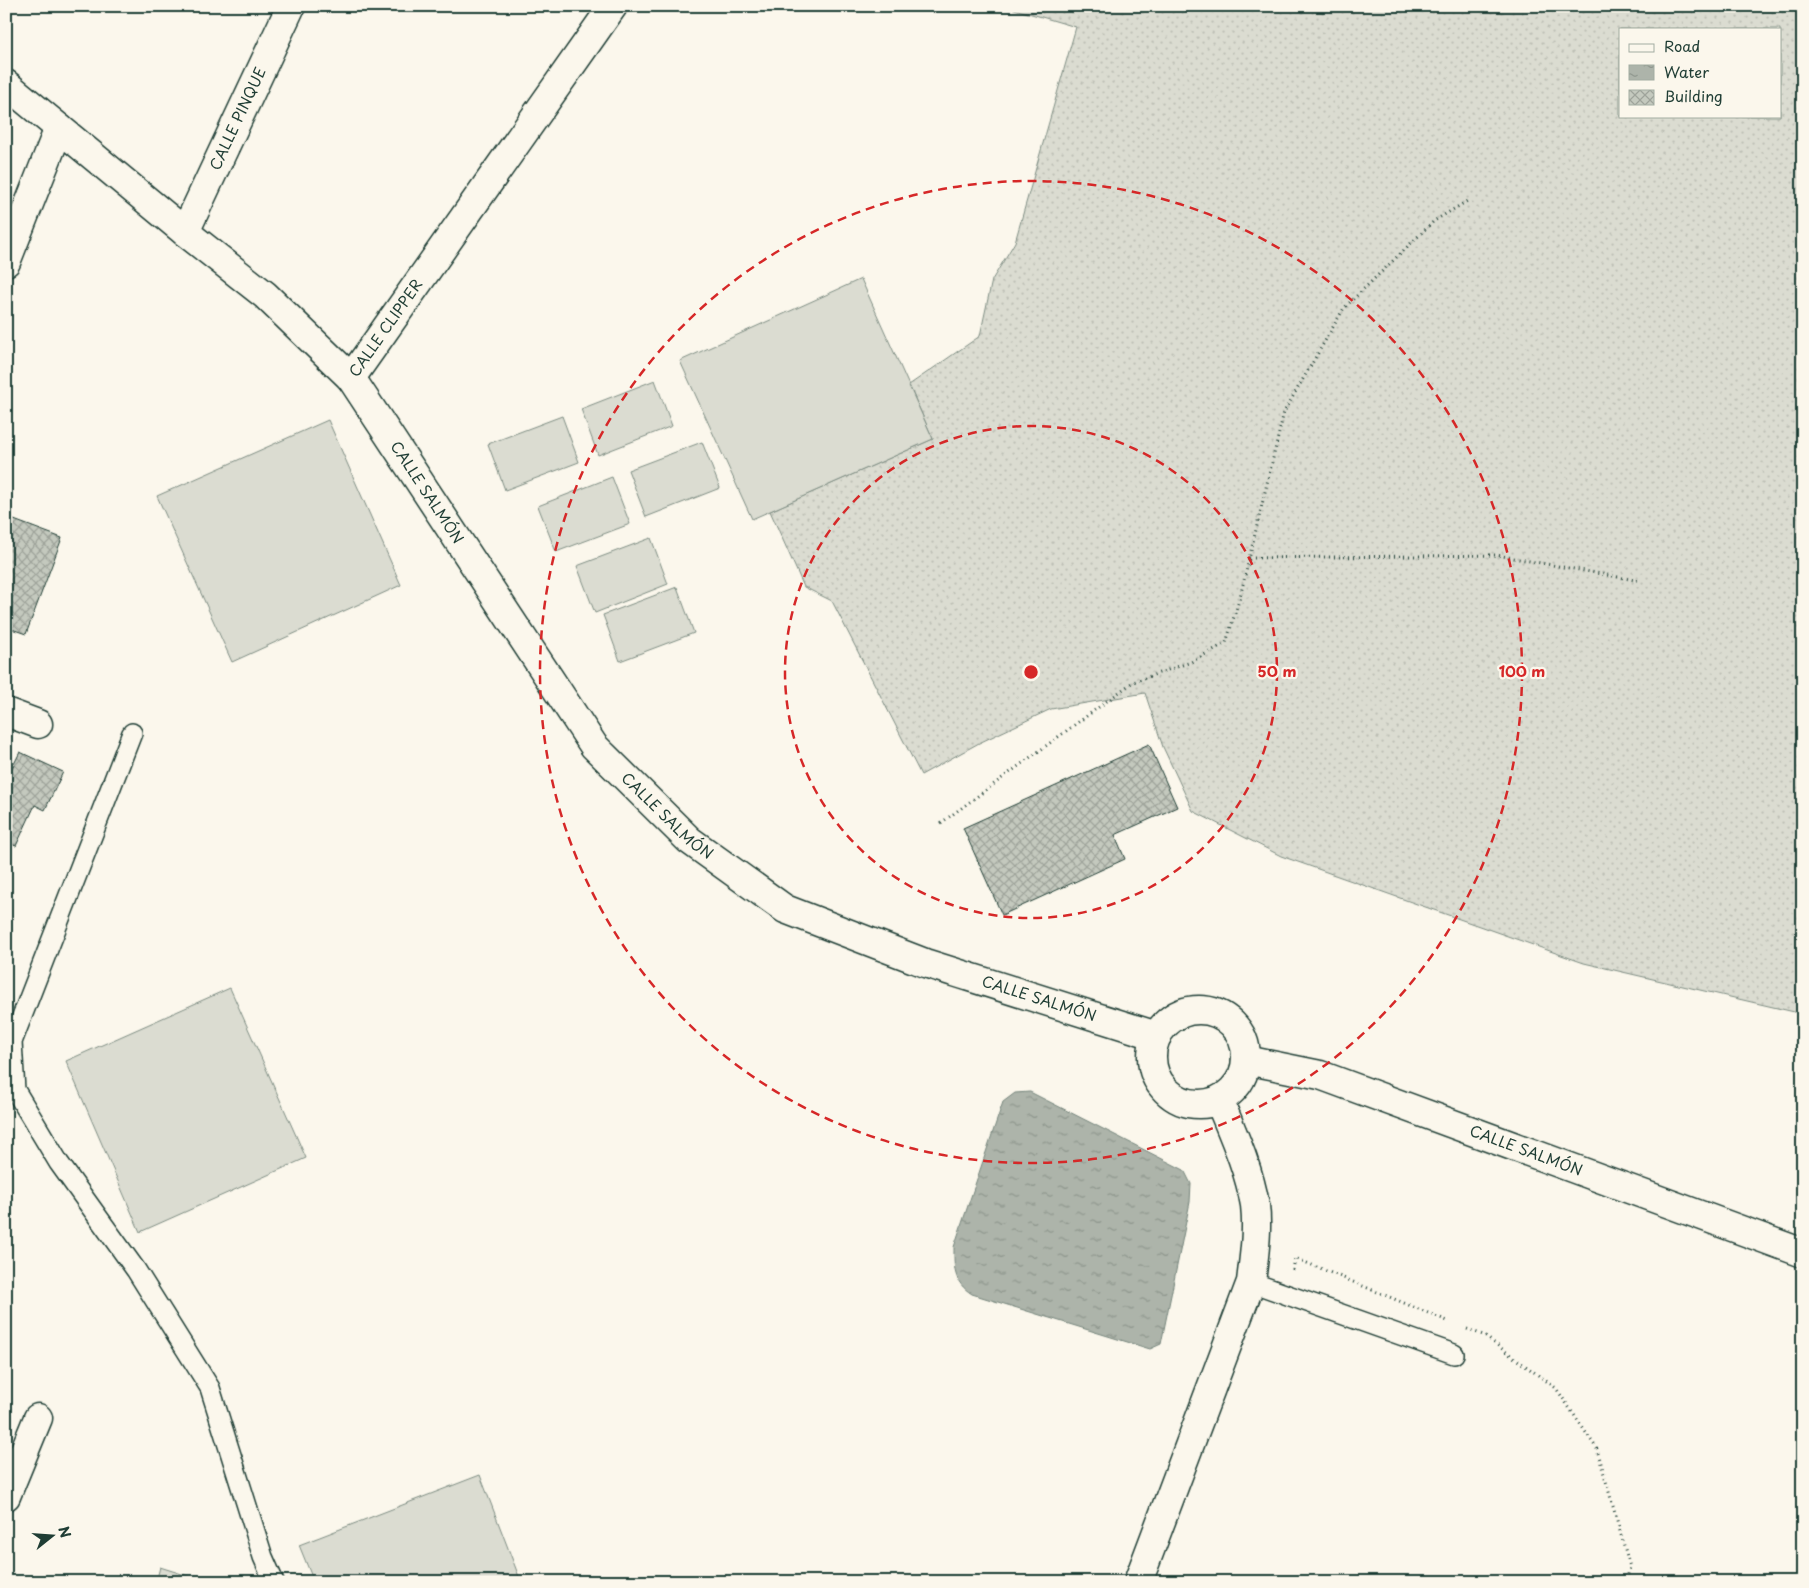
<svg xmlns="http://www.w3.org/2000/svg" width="1809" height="1588" viewBox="0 0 1809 1588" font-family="'Playpen Sans',sans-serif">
<defs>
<pattern id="grass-dots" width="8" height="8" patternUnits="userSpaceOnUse" patternTransform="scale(1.25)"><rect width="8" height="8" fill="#dbdcd1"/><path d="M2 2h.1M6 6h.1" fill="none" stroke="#bcbeb4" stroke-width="1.8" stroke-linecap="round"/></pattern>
<pattern id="water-ripples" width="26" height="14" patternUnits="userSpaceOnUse" patternTransform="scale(1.25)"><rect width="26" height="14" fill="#adb4aa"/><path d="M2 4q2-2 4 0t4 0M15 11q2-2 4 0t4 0" fill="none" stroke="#8c948b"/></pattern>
<pattern id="building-cross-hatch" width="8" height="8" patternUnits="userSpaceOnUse" patternTransform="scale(1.25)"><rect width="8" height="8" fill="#c4c9be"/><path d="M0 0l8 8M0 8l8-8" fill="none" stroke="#9fa49b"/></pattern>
</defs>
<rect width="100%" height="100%" fill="#fbf7ec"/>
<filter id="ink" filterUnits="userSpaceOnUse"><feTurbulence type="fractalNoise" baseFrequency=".02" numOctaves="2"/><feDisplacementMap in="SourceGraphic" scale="10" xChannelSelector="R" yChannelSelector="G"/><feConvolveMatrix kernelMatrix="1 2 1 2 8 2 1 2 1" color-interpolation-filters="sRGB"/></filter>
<g filter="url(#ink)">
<path fill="url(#grass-dots)" stroke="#7d8c82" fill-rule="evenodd" d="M 1004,6 L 1803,6 L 1803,1014 L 1584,963 L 1281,856 L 1193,811 L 1163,747 L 1145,693 L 1051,709 L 979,743 L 921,775 L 832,601 L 804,587 L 770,511 L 933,439 L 909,385 L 980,336 L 992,280 L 1015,242 L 1076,27 ZM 1620,29 L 1780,29 L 1780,116 L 1620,116 Z"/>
<path fill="#dbdcd1" stroke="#7d8c82" d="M 861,279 L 933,439 L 752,519 L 680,361 Z
M 655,380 L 672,426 L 598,455 L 581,409 Z
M 562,416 L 579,462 L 505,490 L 488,444 Z
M 328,420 L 401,585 L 232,662 L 157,496 Z
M 702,442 L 720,488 L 646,517 L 628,470 Z
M 612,477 L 630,524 L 556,552 L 538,506 Z
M 651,538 L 668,584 L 595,613 L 577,566 Z
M 677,587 L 694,633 L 620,661 L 603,615 Z
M 230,988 L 306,1158 L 140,1232 L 66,1061 Z
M 480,1475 L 521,1582 L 314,1582 L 299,1545 Z
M 160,1567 L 207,1582 L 156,1582 Z"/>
<path fill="url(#water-ripples)" stroke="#74847b" d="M 1030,1092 L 1184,1170 L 1191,1184 L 1190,1202 L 1161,1344 L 1150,1349 L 972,1294 C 953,1282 954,1268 954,1247 L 1003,1102 L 1015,1093 Z"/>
<path fill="url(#building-cross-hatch)" stroke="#1f3d34" d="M 6,517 L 62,538 L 26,634 L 6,627 Z
M 1149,744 L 1177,807 L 1115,835 L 1125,859 L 1002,915 L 963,828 Z
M 20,752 L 63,772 L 45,810 L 35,805 L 16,846 L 6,842 L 6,763 L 13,766 Z"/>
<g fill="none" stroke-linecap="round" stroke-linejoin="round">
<defs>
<path id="service" d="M 132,733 L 12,1042 L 15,1090 L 59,1163 L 136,1270 L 210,1388 L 263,1557 L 274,1582
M 1251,1282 L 1454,1354"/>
<g id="minor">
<path id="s1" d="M 185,232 L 291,6"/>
<path d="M 6,262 L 59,128"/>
<path d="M 6,712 L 38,724"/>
<path d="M 6,1496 L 38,1418"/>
</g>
<g id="tertiary">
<path id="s2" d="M 6,84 L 185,232 L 265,295 L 351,378 L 594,746 L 689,840 L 785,909 L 925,963 L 1157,1036"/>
<path id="s3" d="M 351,378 L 613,6"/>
<circle cx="1199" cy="1057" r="47"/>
<path id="s4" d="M 1246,1060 L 1320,1075 L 1803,1253"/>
<path d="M 1138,1582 L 1251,1282 C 1254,1256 1258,1231 1255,1205 C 1249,1169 1233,1134 1219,1100"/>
</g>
</defs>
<use href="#service" stroke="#1f3d34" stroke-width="22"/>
<use href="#minor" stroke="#1f3d34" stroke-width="31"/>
<use href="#tertiary" stroke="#1f3d34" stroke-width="31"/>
<path stroke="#1f3d34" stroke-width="3" stroke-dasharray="1 4" stroke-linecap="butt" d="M 1249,558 L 1497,555 L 1640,581
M 941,823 L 1133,682 L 1191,662 L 1226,643 L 1240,597 L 1284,412 L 1344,308 L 1434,221 L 1469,200
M 1293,1270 L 1295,1258 L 1450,1322
M 1467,1329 L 1483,1335 L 1556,1388 L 1597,1449 L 1630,1567 L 1626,1582"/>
<use href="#service" stroke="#fbf7ec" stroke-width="19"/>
<use href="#minor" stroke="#fbf7ec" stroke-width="28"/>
<use href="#tertiary" stroke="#fbf7ec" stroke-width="28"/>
</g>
</g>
<g fill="none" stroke="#d62828" stroke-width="2.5" stroke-dasharray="9 6">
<circle cx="1031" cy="672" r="246"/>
<circle cx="1031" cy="672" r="491"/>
</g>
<g text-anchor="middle" stroke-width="4.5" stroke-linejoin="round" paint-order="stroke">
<g font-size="15" fill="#1f3d34" stroke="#fbf7ec">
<text dy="5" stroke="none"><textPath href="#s1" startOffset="125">CALLE PINQUE</textPath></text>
<text dy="5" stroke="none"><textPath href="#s3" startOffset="61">CALLE CLIPPER</textPath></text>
<text dy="5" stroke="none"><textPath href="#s2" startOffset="591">CALLE SALMÓN</textPath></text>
<text dy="5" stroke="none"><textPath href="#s2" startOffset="996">CALLE SALMÓN</textPath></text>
<text dy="5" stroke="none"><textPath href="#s2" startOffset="1416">CALLE SALMÓN</textPath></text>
<text dy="5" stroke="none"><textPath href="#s4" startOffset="295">CALLE SALMÓN</textPath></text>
</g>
</g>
<circle cx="1031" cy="672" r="8" fill="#d62828" stroke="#fbf7ec" stroke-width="2.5"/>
<g font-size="15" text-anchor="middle" font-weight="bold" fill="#d62828" stroke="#fbf7ec" stroke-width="4.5" stroke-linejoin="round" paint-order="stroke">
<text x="1277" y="677">50 m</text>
<text x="1522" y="677">100 m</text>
</g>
<rect width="1809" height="1588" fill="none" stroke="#fbf7ec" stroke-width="25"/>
<rect x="12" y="12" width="1784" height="1563" fill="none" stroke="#1f3d34" stroke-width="2" filter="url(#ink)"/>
<rect x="1619" y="28" width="162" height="90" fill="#fbf7ec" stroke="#a3ada2"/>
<rect x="1629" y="44" width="25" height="8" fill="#fbf7ec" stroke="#a3ada2"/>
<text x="1664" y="52" font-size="15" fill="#1f3d34">Road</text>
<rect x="1629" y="65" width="25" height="15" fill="url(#water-ripples)" stroke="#a3ada2"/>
<text x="1664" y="78" font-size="15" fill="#1f3d34">Water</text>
<rect x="1629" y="90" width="25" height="15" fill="url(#building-cross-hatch)" stroke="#a3ada2"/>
<text x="1664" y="102" font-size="15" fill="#1f3d34">Building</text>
<g transform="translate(52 1536) rotate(73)" stroke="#fbf7ec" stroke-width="4" paint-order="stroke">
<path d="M0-4L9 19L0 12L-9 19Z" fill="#1f3d34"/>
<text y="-8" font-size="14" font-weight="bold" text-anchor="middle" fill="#1f3d34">N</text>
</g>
</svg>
